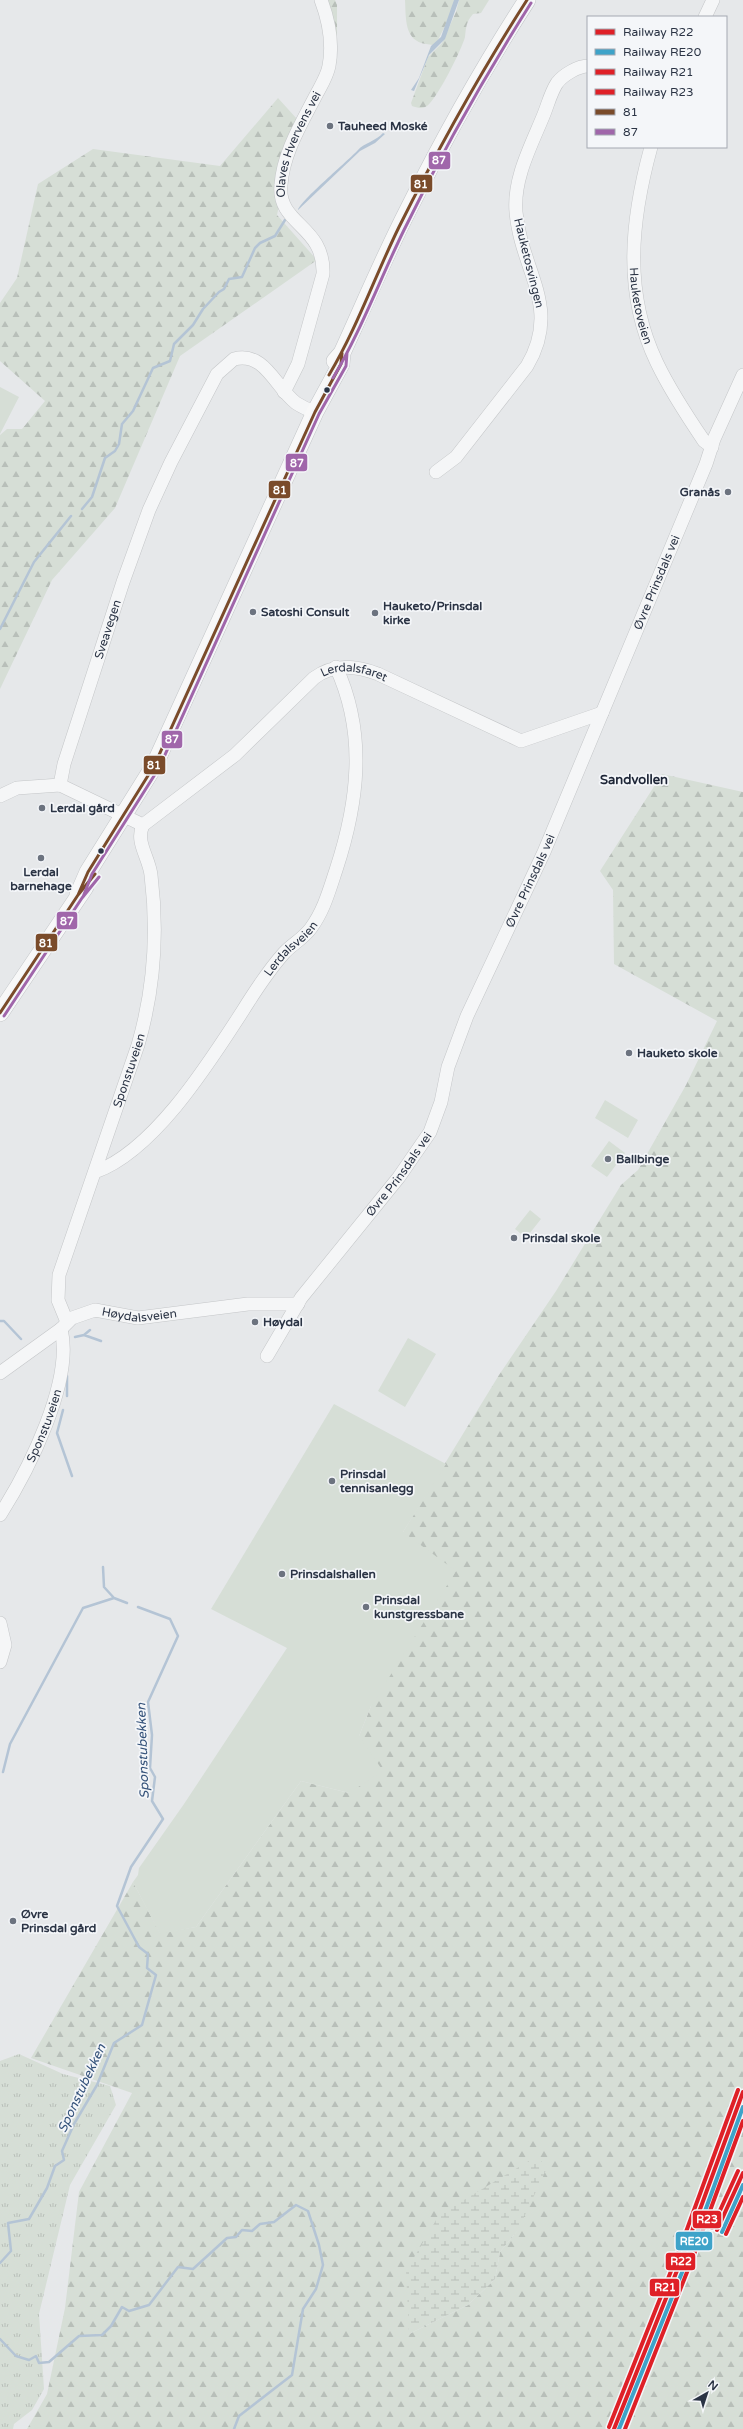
<svg xmlns="http://www.w3.org/2000/svg" width="743" height="2429" viewBox="0 0 743 2429" font-family="'Varela Round',sans-serif">
<defs>
<pattern id="grass-tufts" width="24" height="20" patternUnits="userSpaceOnUse"><rect width="24" height="20" fill="#d6ded6"/><path d="M3 7l-1-3M5 7V3M7 7l1-3M15 17l-1-3M17 17v-4M19 17l1-3" fill="none" stroke="#b8bfb9"/></pattern>
<pattern id="forest-firs" width="22" height="20" patternUnits="userSpaceOnUse"><rect width="22" height="20" fill="#d6ded6"/><path d="M5 1l3.5 6h-7zM16 11l3.5 6h-7z" fill="#b8bfb9"/></pattern>
<pattern id="wetland-marsh" width="20" height="14" patternUnits="userSpaceOnUse"><rect width="20" height="14" fill="#d6ded6"/><path d="M1 5h8M5 5V1M11 12h8M15 12V8" fill="none" stroke="#b8bfb9"/></pattern>
</defs>
<rect width="100%" height="100%" fill="#e6e8ea"/>
<path fill="url(#grass-tufts)" d="M 19,2054 L 63,2074 L 110,2086 L 116,2105 L 70,2185 L 39,2314 L 44,2389 L 32,2410 L 14,2424 L 13,2429 L 0,2429 L 0,2061 Z"/>
<path fill="url(#forest-firs)" fill-rule="evenodd" d="M 327,0 L 335,0 L 337,5 L 337,47 Z
M 405,0 L 454,0 L 452,12 L 436,44 C 432,46 430,44 426,44 C 404,41 406,18 405,0 Z
M 459,0 L 489,0 L 481,13 L 473,14 C 466,22 466,27 465,37 C 462,49 437,99 427,106 C 423,109 417,108 412,106 L 411,103 L 428,57 L 442,43 L 456,12 Z
M 278,98 L 297,119 L 277,215 L 317,260 L 180,356 L 115,508 L 52,580 L 0,689 L 0,435 L 7,429 L 22,429 L 45,401 L 0,361 L 0,303 L 17,278 L 38,184 L 93,149 L 220,166 Z
M 662,774 L 743,792 L 743,2429 L 27,2429 L 47,2394 L 65,2308 L 79,2192 L 132,2093 L 31,2058 L 133,1882 L 160,1933 L 196,1927 L 301,1781 L 349,1793 L 359,1736 L 371,1706 L 403,1532 L 499,1375 L 556,1291 L 621,1185 L 638,1170 L 686,1085 L 717,1021 L 614,964 L 613,890 L 600,871 ZM 518,2230 L 500,2252 L 495,2279 L 468,2305 L 409,2334 Z"/>
<path fill="url(#wetland-marsh)" d="M 537,2156 L 547,2168 L 518,2230 L 500,2252 L 495,2279 L 468,2305 L 409,2334 L 406,2271 L 439,2215 Z"/>
<path fill="#d6ded6" d="M 0,387 L 19,397 L 0,434 Z
M 605,1100 L 638,1120 L 628,1138 L 595,1118 Z
M 609,1141 L 625,1153 L 607,1177 L 591,1166 Z
M 530,1210 L 541,1219 L 526,1238 L 515,1229 Z
M 408,1338 L 436,1354 L 405,1407 L 378,1391 Z
M 334,1404 L 446,1464 L 403,1532 L 456,1571 L 371,1706 L 359,1736 L 383,1771 L 349,1793 L 301,1781 L 196,1927 L 160,1934 L 133,1882 L 138,1875 L 139,1868 L 184,1804 L 287,1648 L 211,1609 Z"/>
<path fill="#b4c4d5" d="M 454,0 L 459,0 L 445,39 L 429,55 L 414,91 L 411,90 L 419,78 L 431,46 L 441,37 Z
M 383,133 L 385,134 L 375,143 L 360,151 L 298,210 C 300,201 349,160 358,150 C 364,143 376,141 383,133 Z"/>
<g fill="none" stroke-linecap="round" stroke-linejoin="round">
<path stroke="#b4c4d5" stroke-width="2.5" d="M 82,509 L 92,497 L 105,458 L 115,451 L 119,444 L 122,424 L 133,411 L 153,368 L 170,361 L 174,344 L 193,325 L 203,309 L 219,292 L 224,289 L 229,279 L 242,277 L 255,248 L 260,243 L 275,236 L 285,220
M 0,629 L 34,562 L 71,516
M 0,1321 L 4,1321 L 21,1339
M 84,1335 L 90,1330
M 75,1337 L 84,1335 L 101,1341
M 67,1396 L 67,1376
M 63,1410 L 57,1433 L 72,1476
M 103,1567 L 104,1587 L 114,1598 L 127,1603
M 3,1772 L 10,1744 L 83,1608 L 114,1598
M 0,2263 L 11,2251 L 8,2223 L 29,2219 L 47,2188 L 55,2166 L 64,2160 L 62,2151 L 74,2124 L 97,2085 L 114,2043 L 142,2025 L 156,1975 L 147,1968 L 148,1954 L 139,1947 L 117,1906 L 131,1867 L 163,1819 L 152,1801 L 155,1777 L 150,1768 L 152,1735 L 148,1702 L 178,1636 L 170,1619 L 138,1607
M 0,2339 L 16,2356 L 29,2360 L 36,2356 L 39,2363 L 49,2362 L 79,2336 L 102,2335 L 111,2326 L 122,2307 L 129,2311 L 149,2305 L 178,2267 L 193,2269 L 227,2238 L 236,2237 L 242,2230 L 252,2231 L 260,2224 L 274,2222 L 296,2205 L 308,2211 L 319,2245 L 323,2265 L 316,2289 L 303,2309 L 292,2375 L 239,2416 L 234,2429"/>
<defs>
<g id="minor">
<path d="M 705,17 L 713,0"/>
<path id="s1" d="M 651,147 C 631,220 623,293 657,363 C 670,390 687,416 704,441 L 712,447"/>
<path id="s2" d="M 284,392 L 298,364 L 323,274 C 325,225 277,225 281,185 C 283,154 301,124 315,97 C 320,87 327,77 329,66 C 333,44 329,21 321,0"/>
<path d="M 436,472 L 456,457 L 527,366 C 562,307 521,271 516,212 C 513,178 532,144 544,114 C 548,104 551,92 557,83 C 563,75 578,66 588,66"/>
<path id="s3" d="M 60,785 L 64,764 L 123,582 L 149,510 L 171,462 L 217,374 L 234,359 C 265,351 275,387 296,403 C 302,407 309,410 315,412"/>
<path d="M 0,796 L 17,788 L 60,785 L 143,825"/>
<path id="s4" d="M 95,1172 C 154,1151 209,1063 242,1012 C 255,991 268,971 284,953 C 292,944 303,939 311,928 C 324,910 329,891 336,870 C 358,803 367,734 336,667"/>
<path id="s5" d="M 67,1322 L 58,1300 L 59,1275 L 138,1045 C 154,990 158,932 151,875 C 149,857 135,842 143,825 L 235,755 L 314,678 C 334,663 356,666 378,674 L 521,741 L 602,713"/>
<path id="s6" d="M 267,1356 L 301,1298 L 399,1177 L 430,1132 L 441,1102 L 448,1067 L 467,1016 L 544,852 L 706,464 L 714,439 L 743,375"/>
<path id="s7" d="M 0,1373 L 61,1329 L 72,1318 L 95,1310 L 138,1318 L 248,1304 L 298,1304"/>
<path id="s8" d="M 0,1515 C 28,1471 74,1381 61,1329"/>
<path d="M 0,1623 L 5,1645 L 0,1662"/>
</g>
<path id="major" d="M 335,361 L 342,353 C 364,305 384,257 408,210 C 444,138 483,68 527,0
M 78,895 L 88,872 L 154,766 L 315,412 L 341,364 L 342,353
M 0,1013 L 85,887"/>
</defs>
<use href="#minor" stroke="#c4c6c8" stroke-width="14"/>
<use href="#major" stroke="#c2c5c8" stroke-width="18"/>
<use href="#minor" stroke="#f5f6f7" stroke-width="13"/>
<use href="#major" stroke="#f8f8f8" stroke-width="17"/>
<defs>
<path id="bus-1" d="M 329,375 C 357,328 375,276 399,227 C 438,149 480,73 527,0
M 78,895 L 88,872 L 154,766 L 315,412 L 341,364 L 342,353
M 0,1013 L 78,895 L 95,874"/>
<path id="bus-2" d="M 333,378 C 361,331 380,279 404,230 C 442,152 485,76 531,3
M 83,897 L 92,874 L 159,768 L 319,414 L 346,366 L 347,353
M 4,1016 L 82,898 L 99,877"/>
</defs>
<use href="#bus-1" stroke="#f4f6f9" stroke-width="6"/>
<use href="#bus-2" stroke="#f4f6f9" stroke-width="6"/>
<use href="#bus-1" stroke="#7a4b2a" stroke-width="3"/>
<use href="#bus-2" stroke="#a066aa" stroke-width="3"/>
<defs>
<path id="rail-1" d="M 717,2230 L 743,2173
M 614,2429 L 684,2253 L 743,2092"/>
<path id="rail-2" d="M 722,2232 L 743,2185
M 619,2429 L 689,2255 L 743,2107"/>
<path id="rail-3" d="M 712,2228 L 738,2171
M 609,2427 L 679,2251 L 738,2090"/>
<path id="rail-4" d="M 726,2234 L 743,2197
M 625,2429 L 693,2257 L 743,2121"/>
</defs>
<use href="#rail-1" stroke="#f4f6f9" stroke-width="7"/>
<use href="#rail-2" stroke="#f4f6f9" stroke-width="7"/>
<use href="#rail-3" stroke="#f4f6f9" stroke-width="7"/>
<use href="#rail-4" stroke="#f4f6f9" stroke-width="7"/>
<use href="#rail-1" stroke="#df2027" stroke-width="4"/>
<use href="#rail-2" stroke="#3ea3c9" stroke-width="4"/>
<use href="#rail-3" stroke="#df2027" stroke-width="4"/>
<use href="#rail-4" stroke="#df2027" stroke-width="4"/>
</g>
<g fill="#6c737f" stroke="#f4f6f9" stroke-width="1.5">
<circle cx="330" cy="126" r="4"/>
<circle cx="728" cy="492" r="4"/>
<circle cx="253" cy="612" r="4"/>
<circle cx="375" cy="613" r="4"/>
<circle cx="42" cy="808" r="4"/>
<circle cx="41" cy="858" r="4"/>
<circle cx="629" cy="1053" r="4"/>
<circle cx="608" cy="1159" r="4"/>
<circle cx="514" cy="1238" r="4"/>
<circle cx="255" cy="1322" r="4"/>
<circle cx="332" cy="1481" r="4"/>
<circle cx="282" cy="1574" r="4"/>
<circle cx="366" cy="1607" r="4"/>
<circle cx="13" cy="1921" r="4"/>
</g>
<g fill="#2b3445" stroke="#f4f6f9" stroke-width="1.5">
<circle cx="327" cy="390" r="3.5"/>
<circle cx="101" cy="851" r="3.5"/>
</g>
<g text-anchor="middle" stroke-width="3.5" stroke-linejoin="round" paint-order="stroke">
<g font-size="12" font-weight="bold" fill="#2b3445" stroke="#f4f6f9" text-anchor="start">
<text x="338" y="130">Tauheed Moské</text>
<text x="720" y="496" text-anchor="end">Granås</text>
<text x="383" y="610">Hauketo/Prinsdal<tspan x="383" dy="14">kirke</tspan></text>
<text x="261" y="616">Satoshi Consult</text>
<text x="50" y="812">Lerdal gård</text>
<text x="41" y="876" text-anchor="middle">Lerdal<tspan x="41" dy="14">barnehage</tspan></text>
<text x="637" y="1057">Hauketo skole</text>
<text x="616" y="1163">Ballbinge</text>
<text x="522" y="1242">Prinsdal skole</text>
<text x="263" y="1326">Høydal</text>
<text x="340" y="1478">Prinsdal<tspan x="340" dy="14">tennisanlegg</tspan></text>
<text x="290" y="1578">Prinsdalshallen</text>
<text x="374" y="1604">Prinsdal<tspan x="374" dy="14">kunstgressbane</tspan></text>
<text x="21" y="1918">Øvre<tspan x="21" dy="14">Prinsdal gård</tspan></text>
</g>
<g font-size="12" fill="#2b3445" stroke="#f4f6f9">
<text dy="4" stroke="none"><textPath href="#s2" startOffset="271">Olaves Hvervens vei</textPath></text>
<text transform="translate(529 263) rotate(76)" y="4">Hauketosvingen</text>
<text dy="4" stroke="none"><textPath href="#s1" startOffset="161">Hauketoveien</textPath></text>
<text dy="4" stroke="none"><textPath href="#s6" startOffset="873">Øvre Prinsdals vei</textPath></text>
<text dy="4" stroke="none"><textPath href="#s3" startOffset="163">Sveavegen</textPath></text>
<text dy="4" stroke="none"><textPath href="#s5" startOffset="784">Lerdalsfaret</textPath></text>
<text dy="4" stroke="none"><textPath href="#s6" startOffset="549">Øvre Prinsdals vei</textPath></text>
<text dy="4" stroke="none"><textPath href="#s4" startOffset="301">Lerdalsveien</textPath></text>
<text dy="4" stroke="none"><textPath href="#s5" startOffset="265">Sponstuveien</textPath></text>
<text dy="4" stroke="none"><textPath href="#s6" startOffset="225">Øvre Prinsdals vei</textPath></text>
<text dy="4" stroke="none"><textPath href="#s7" startOffset="160">Høydalsveien</textPath></text>
<text dy="4" stroke="none"><textPath href="#s8" startOffset="100">Sponstuveien</textPath></text>
</g>
<g font-size="13" font-weight="bold" fill="#1d2536" stroke="#f4f6f9">
<text x="634" y="784">Sandvollen</text>
</g>
<g font-size="13" font-style="italic" fill="#34527a" stroke="#f4f6f9">
<text transform="translate(142 1751) rotate(-92)" y="5">Sponstubekken</text>
<text transform="translate(81 2088) rotate(-65)" y="5">Sponstubekken</text>
</g>
</g>
<g stroke="#f4f6f9" stroke-width="1.5">
<rect x="428" y="151" width="23" height="19" rx="4" fill="#a066aa"/>
<rect x="410" y="174" width="23" height="19" rx="4" fill="#7a4b2a"/>
<rect x="285" y="453" width="23" height="19" rx="4" fill="#a066aa"/>
<rect x="268" y="480" width="23" height="19" rx="4" fill="#7a4b2a"/>
<rect x="161" y="730" width="22" height="19" rx="4" fill="#a066aa"/>
<rect x="143" y="755" width="23" height="20" rx="4" fill="#7a4b2a"/>
<rect x="56" y="911" width="22" height="19" rx="4" fill="#a066aa"/>
<rect x="35" y="933" width="23" height="19" rx="4" fill="#7a4b2a"/>
<rect x="692" y="2210" width="30" height="19" rx="4" fill="#df2027"/>
<rect x="675" y="2231" width="38" height="20" rx="4" fill="#3ea3c9"/>
<rect x="665" y="2252" width="31" height="19" rx="4" fill="#df2027"/>
<rect x="649" y="2278" width="31" height="19" rx="4" fill="#df2027"/>
</g>
<g font-size="11" text-anchor="middle" font-weight="bold" fill="#fff">
<text x="439" y="164">87</text>
<text x="421" y="188">81</text>
<text x="297" y="467">87</text>
<text x="280" y="494">81</text>
<text x="172" y="743">87</text>
<text x="154" y="769">81</text>
<text x="67" y="925">87</text>
<text x="46" y="947">81</text>
<text x="707" y="2223">R23</text>
<text x="694" y="2245">RE20</text>
<text x="681" y="2265">R22</text>
<text x="665" y="2291">R21</text>
</g>
<rect x="587" y="16" width="140" height="132" fill="#f4f6f9" stroke="#a4a8b1"/>
<rect x="595" y="29" width="20" height="6" fill="#df2027" stroke="#a4a8b1"/>
<text x="623" y="36" font-size="12" fill="#2b3445">Railway R22</text>
<rect x="595" y="49" width="20" height="6" fill="#3ea3c9" stroke="#a4a8b1"/>
<text x="623" y="56" font-size="12" fill="#2b3445">Railway RE20</text>
<rect x="595" y="69" width="20" height="6" fill="#df2027" stroke="#a4a8b1"/>
<text x="623" y="76" font-size="12" fill="#2b3445">Railway R21</text>
<rect x="595" y="89" width="20" height="6" fill="#df2027" stroke="#a4a8b1"/>
<text x="623" y="96" font-size="12" fill="#2b3445">Railway R23</text>
<rect x="595" y="109" width="20" height="6" fill="#7a4b2a" stroke="#a4a8b1"/>
<text x="623" y="116" font-size="12" fill="#2b3445">81</text>
<rect x="595" y="129" width="20" height="6" fill="#a066aa" stroke="#a4a8b1"/>
<text x="623" y="136" font-size="12" fill="#2b3445">87</text>
<g transform="translate(707 2393) rotate(39)" stroke="#f4f6f9" stroke-width="3" paint-order="stroke">
<path d="M0-3L7 15L0 10L-7 15Z" fill="#2b3445"/>
<text y="-6" font-size="11" font-weight="bold" text-anchor="middle" fill="#2b3445">N</text>
</g>
</svg>
